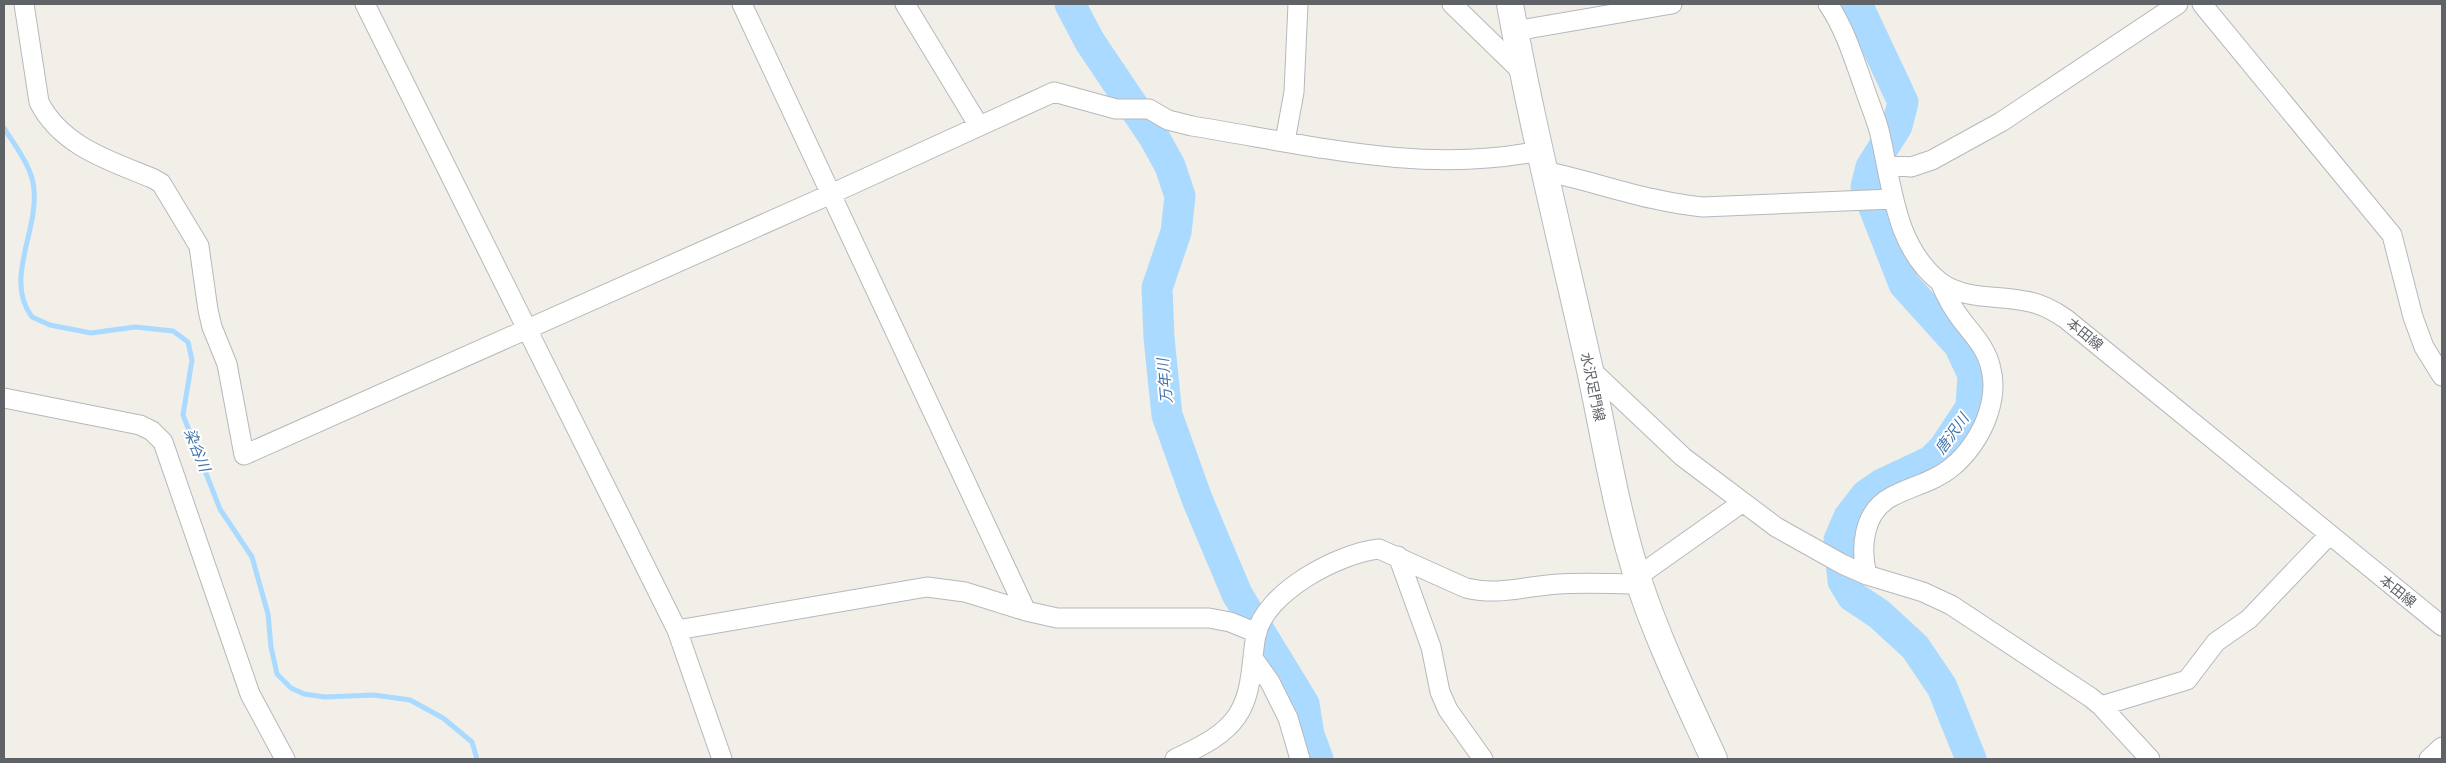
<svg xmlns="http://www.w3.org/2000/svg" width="2446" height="763" viewBox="0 0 2446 763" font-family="'Alegreya Sans','Noto Sans JP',sans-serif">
<rect width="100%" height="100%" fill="#f1efe8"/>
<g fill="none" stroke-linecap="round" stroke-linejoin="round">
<path stroke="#aadaff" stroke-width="5" d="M 4,128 C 15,146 33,168 34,190 C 38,232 4,280 32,317 L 50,325 L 91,333 L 135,327 L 173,331 L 188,342 L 192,360 L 183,415 L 220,509 L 252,557 L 268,614 L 271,647 L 277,674 L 291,688 L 304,694 L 325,697 L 374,695 L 410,700 L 443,718 L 472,742 L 477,759"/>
<path stroke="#aadaff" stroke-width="31" d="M 1070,4 L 1090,42 L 1154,137 L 1170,166 L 1180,196 L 1176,232 L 1157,288 L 1159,338 L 1167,415 L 1197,499 L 1237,594 L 1304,704 L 1309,735 L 1318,759
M 1857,4 L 1903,102 L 1897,126 L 1871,167 L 1866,187 L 1904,284 L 1959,345 L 1973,375 L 1971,407 L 1944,448 L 1931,461 L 1882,484 L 1866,495 L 1849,517 L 1839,540 L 1843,581 L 1852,596 L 1879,614 L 1915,647 L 1942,687 L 1971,759"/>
<defs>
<path id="minor" d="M 24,4 L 39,102 C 61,146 110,161 152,178 L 161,183 L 199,246 L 208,310 L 212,327 L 227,364 L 244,455 L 831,194 L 1054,92 L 1116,109 L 1149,109 L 1168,120 L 1192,126 C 1305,144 1424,175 1539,151
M 365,4 L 677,630 L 722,759
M 742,4 L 1026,611
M 905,4 L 979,126
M 1452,4 L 1522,72
M 1828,4 C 1845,29 1854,59 1864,87 C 1869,102 1875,116 1879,130 C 1892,183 1894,246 1940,282 C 1964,300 1997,295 2025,301 C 2040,303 2053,310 2066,319 L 2442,626
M 2202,4 L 2392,235 L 2413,317 L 2424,347 L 2442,376
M 1515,31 L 1672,4
M 1285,141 L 1294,92 L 1298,4
M 1887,165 L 1911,167 L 1932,160 L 2001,122 L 2178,4
M 1544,171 C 1597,182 1648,202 1703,207 L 1893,199
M 1590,369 L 1683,457 L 1776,527 L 1842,564 L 1867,575 L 1923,592 L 1951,605 L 2090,697 L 2101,706 L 2150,759
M 4,398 L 140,425 L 152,431 L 163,442 L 250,694 L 285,759
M 1398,556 L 1431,647 L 1440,692 L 1448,710 L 1483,759
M 1867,575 C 1860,548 1863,512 1891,497 C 1911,486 1934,482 1952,467 C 1968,454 1982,433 1988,414 C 1993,399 1995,385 1991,369 C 1986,344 1967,330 1954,309 C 1948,300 1944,291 1940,282
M 1637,577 L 1743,502
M 677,630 L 927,587 L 965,592 L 1026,611 L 1057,618 L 1209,618 L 1230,622 L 1257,633
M 1253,658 L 1270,682 L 1288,718 L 1300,759
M 2101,706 L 2187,680 L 2216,642 L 2249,619 L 2329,535
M 1175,759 C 1197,748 1223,737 1237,716 C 1253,693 1251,661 1256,635 C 1265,592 1339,553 1379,549 L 1466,588 C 1498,596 1526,586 1558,584 C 1585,582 1612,584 1639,584
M 2429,759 L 2442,747"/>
<path id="secondary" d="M 1510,4 C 1532,127 1563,248 1590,370 C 1605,440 1617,517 1640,585 C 1660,645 1688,702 1714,759"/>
</defs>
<use href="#minor" stroke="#b5b8bc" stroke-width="21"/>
<use href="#secondary" stroke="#b6babf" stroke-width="28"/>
<use href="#minor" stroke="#fff" stroke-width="19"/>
<use href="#secondary" stroke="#fff" stroke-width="26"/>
</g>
<g text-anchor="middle" stroke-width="4" stroke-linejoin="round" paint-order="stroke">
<g font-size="14" fill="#5f6368" stroke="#fff">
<text transform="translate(2085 334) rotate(39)" y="5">本田線</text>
<text transform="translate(1593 387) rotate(78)" y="5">水沢足門線</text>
<text transform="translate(2398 591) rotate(39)" y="5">本田線</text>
</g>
<g font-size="15" font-style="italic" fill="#4174aa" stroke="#fff">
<text transform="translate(1165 381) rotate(-95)" y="5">万年川</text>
<text transform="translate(1952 434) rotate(-54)" y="5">唐沢川</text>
<text transform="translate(197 450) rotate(68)" y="5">染谷川</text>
</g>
</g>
<rect width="2446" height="763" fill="none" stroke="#5f6368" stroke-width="10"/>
</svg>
